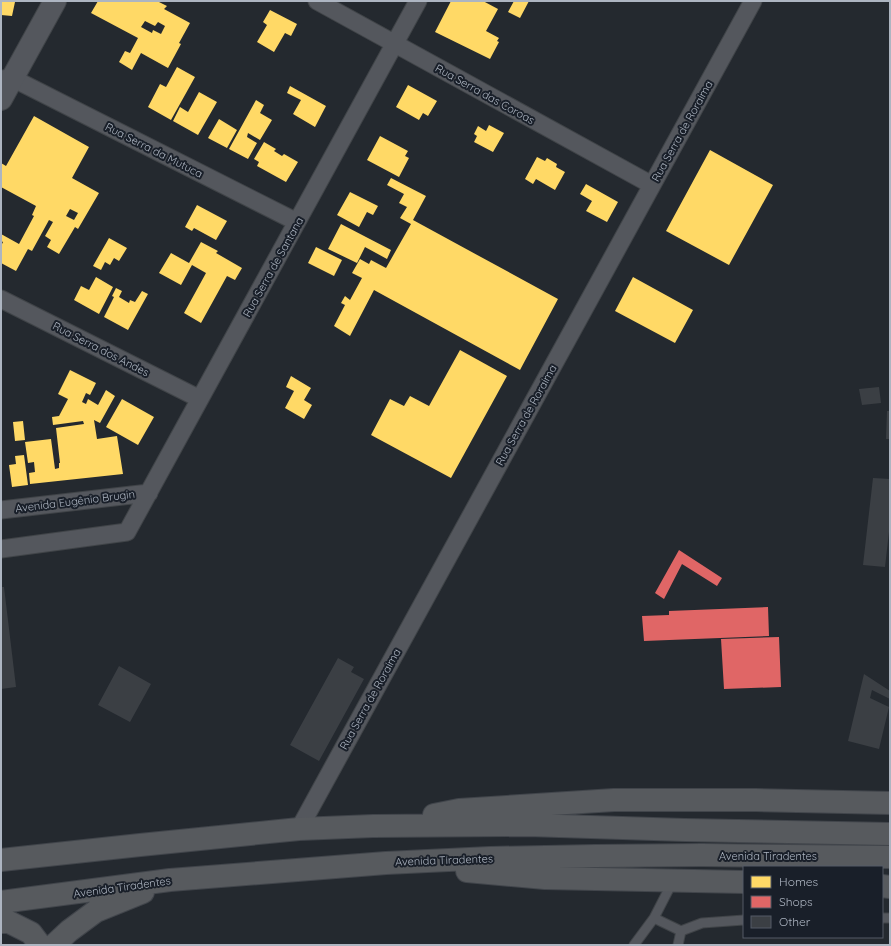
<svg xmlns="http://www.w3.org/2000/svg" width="891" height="946" viewBox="0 0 891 946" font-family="Quicksand,sans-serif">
<rect width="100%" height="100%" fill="#24292f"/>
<path fill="#ffd966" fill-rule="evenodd" d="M 1,1 L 15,2 L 12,16 L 1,15 Z
M 98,1 L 157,1 L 167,6 L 164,9 L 190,23 L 179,43 L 181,44 L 168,68 L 141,53 L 132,70 L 119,62 L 125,51 L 130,53 L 138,38 L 91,13 ZM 145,21 L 155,26 L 158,22 L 165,26 L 161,34 L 153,30 L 152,33 L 141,27 Z
M 451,1 L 483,1 L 498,9 L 486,31 L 499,38 L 497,41 L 499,42 L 490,59 L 435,32 Z
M 514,1 L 529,1 L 520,18 L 508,12 Z
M 270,10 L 297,24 L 291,36 L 285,33 L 274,52 L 257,42 L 267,25 L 263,22 Z
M 177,67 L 195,77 L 171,120 L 148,107 L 160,84 L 166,87 Z
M 408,85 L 437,101 L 428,116 L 423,113 L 419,120 L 396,107 Z
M 290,86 L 326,106 L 315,127 L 293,114 L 301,100 L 287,93 Z
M 199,92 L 217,102 L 198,135 L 173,121 L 180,107 L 188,112 Z
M 256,100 L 264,105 L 260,113 L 272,120 L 260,140 L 248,133 L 247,137 L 257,143 L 248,159 L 229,149 Z
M 34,116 L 89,147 L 72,178 L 99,193 L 78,229 L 75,227 L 59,254 L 47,247 L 51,240 L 45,236 L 53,222 L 49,220 L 32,251 L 28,249 L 16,271 L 1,263 L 1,246 L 3,242 L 1,241 L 1,234 L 19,244 L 34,216 L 32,215 L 36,206 L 1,187 L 1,163 L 6,166 ZM 70,209 L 78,213 L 74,220 L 66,216 Z
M 219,119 L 237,130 L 227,148 L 208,138 Z
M 489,125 L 504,133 L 493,152 L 474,142 L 477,136 L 474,134 L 478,126 L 486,131 Z
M 380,136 L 408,151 L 405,156 L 409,158 L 399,177 L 367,160 Z
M 264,142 L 276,149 L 274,151 L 282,156 L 284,154 L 298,162 L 286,182 L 257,166 L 259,162 L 254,159 Z
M 710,150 L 773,185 L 729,265 L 666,231 Z
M 537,157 L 545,161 L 547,158 L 557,164 L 556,167 L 565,172 L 555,190 L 536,179 L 533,184 L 525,179 Z
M 391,178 L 426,196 L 413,220 L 558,299 L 520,370 L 374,290 L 350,336 L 334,326 L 345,305 L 341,303 L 345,296 L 350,300 L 362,278 L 352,273 L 360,259 L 369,264 L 371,260 L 386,268 L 411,224 L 400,218 L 407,207 L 399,203 L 404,194 L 387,185 Z
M 586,184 L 618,202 L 607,222 L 586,211 L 592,201 L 580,194 Z
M 350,192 L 378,206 L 373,215 L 367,212 L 359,227 L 337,215 Z
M 197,205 L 227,221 L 216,240 L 194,228 L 192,231 L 185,227 Z
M 341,224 L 391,250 L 387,259 L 365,247 L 357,263 L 328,249 Z
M 109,238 L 127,248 L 119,261 L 114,258 L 110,265 L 105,262 L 101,270 L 93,266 Z
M 201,242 L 218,251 L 216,253 L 242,268 L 235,280 L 227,276 L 201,323 L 184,313 L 206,273 L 192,265 L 181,285 L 159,273 L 171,253 L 189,263 Z
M 316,247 L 342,260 L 334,276 L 308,263 Z
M 96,277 L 113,287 L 99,314 L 74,300 L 81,286 L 89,290 Z
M 633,277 L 693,310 L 675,343 L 615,311 Z
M 116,288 L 122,291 L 119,297 L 129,303 L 130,300 L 135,302 L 142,291 L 148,294 L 128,330 L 104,317 L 114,297 L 112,296 Z
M 460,350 L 507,376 L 451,478 L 371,435 L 390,399 L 404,406 L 410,396 L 429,406 Z
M 70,370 L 96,383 L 90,395 L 86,393 L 82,402 L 86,404 L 88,399 L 98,405 L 106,390 L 115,396 L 100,423 L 94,420 L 97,439 L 117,436 L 123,474 L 30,484 L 29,473 L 35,472 L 34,462 L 28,463 L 25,442 L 51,439 L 55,469 L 59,468 L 59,463 L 60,463 L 56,428 L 84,424 L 83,421 L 53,425 L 52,417 L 59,416 L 68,399 L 58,394 Z
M 291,376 L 311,388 L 304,400 L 312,405 L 304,419 L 285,408 L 294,391 L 286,387 Z
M 122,399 L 154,417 L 138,445 L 106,427 Z
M 23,421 L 25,440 L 15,441 L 13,422 Z
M 24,455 L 28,485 L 12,487 L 9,465 L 16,464 L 15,456 Z"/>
<path fill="#e06666" d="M 679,550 L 722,578 L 717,586 L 682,564 L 664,599 L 655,593 Z
M 768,607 L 769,636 L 644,641 L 642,616 L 669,615 L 669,611 Z
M 779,637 L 781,687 L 724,689 L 721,639 Z"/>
<path fill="#3b3f44" d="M 879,387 L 881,403 L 862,405 L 859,389 Z
M 887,411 L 890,411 L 890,439 L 886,439 Z
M 873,478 L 890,479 L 890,523 L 885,567 L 863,565 Z
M 1,587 L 4,587 L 16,687 L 1,689 Z
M 338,658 L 354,667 L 351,672 L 364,679 L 319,761 L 290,745 Z
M 119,666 L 151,684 L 130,722 L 98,705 Z
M 864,674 L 890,691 L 890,699 L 872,690 L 870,698 L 889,707 L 879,749 L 848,741 Z"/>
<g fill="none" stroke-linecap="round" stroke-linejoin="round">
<defs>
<path id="service" d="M 654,918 L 681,931
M 882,918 L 890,918
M 634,945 L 654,918 L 673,881
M 678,945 L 681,931 L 702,923 L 744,920"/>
<path id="minor" d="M 317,1 L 652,185
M 2,79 L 12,78 L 297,222
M 1,299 L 200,399
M 1,510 L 149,493
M 1,549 L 127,532 L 418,1
M 299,829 L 753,1"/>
<path id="tertiary" d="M 1,99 L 55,1"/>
<path id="trunk" d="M 434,815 L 459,810 L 614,800 L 756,800 L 890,803
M 1,860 L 140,845 L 299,829 L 373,826 L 528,825 L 685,830 L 890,834
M 467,871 L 545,878 L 744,882
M 882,886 L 890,887
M 1,902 L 170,880 L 386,863 L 490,858 L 595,856 L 702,855 L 890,857
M 1,922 L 9,922 L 31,933 L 40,945
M 54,945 L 69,931 L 96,911 L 143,892"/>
</defs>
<use href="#service" stroke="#404448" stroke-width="11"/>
<use href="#minor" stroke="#404448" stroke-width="19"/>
<use href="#tertiary" stroke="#404448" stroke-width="24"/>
<use href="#trunk" stroke="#41454b" stroke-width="24"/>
<use href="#service" stroke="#54575d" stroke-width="9"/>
<use href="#minor" stroke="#54575d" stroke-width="17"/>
<use href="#tertiary" stroke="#54575d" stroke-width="22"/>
<use href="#trunk" stroke="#575a5e" stroke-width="22"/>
</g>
<g text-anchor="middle" stroke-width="4" stroke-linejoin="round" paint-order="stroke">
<g font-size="11" fill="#adb5c1" stroke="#191f29">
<text transform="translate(485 94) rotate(29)" y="4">Rua Serra das Coroas</text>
<text transform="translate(682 131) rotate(-61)" y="4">Rua Serra de Roraima</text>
<text transform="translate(154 150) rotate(27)" y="4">Rua Serra da Mutuca</text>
<text transform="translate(273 267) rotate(-61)" y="4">Rua Serra de Santana</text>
<text transform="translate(101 349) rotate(27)" y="4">Rua Serra dos Andes</text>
<text transform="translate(526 415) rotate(-61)" y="4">Rua Serra de Roraima</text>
<text transform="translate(75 501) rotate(-7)" y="4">Avenida Eugênio Brugin</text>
<text transform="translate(370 699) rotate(-61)" y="4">Rua Serra de Roraima</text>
<text x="768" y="860">Avenida Tiradentes</text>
<text transform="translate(444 860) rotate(-2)" y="4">Avenida Tiradentes</text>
<text transform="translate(122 887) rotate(-8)" y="4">Avenida Tiradentes</text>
</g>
</g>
<rect width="891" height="946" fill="none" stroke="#adb5c1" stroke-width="4"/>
<rect x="743" y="866" width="140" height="72" fill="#191f29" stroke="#545b66"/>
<rect x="751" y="876" width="20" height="12" fill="#ffd966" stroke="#545b66"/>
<text x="779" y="886" font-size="12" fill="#adb5c1">Homes</text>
<rect x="751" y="896" width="20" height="12" fill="#e06666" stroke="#545b66"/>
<text x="779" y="906" font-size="12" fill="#adb5c1">Shops</text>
<rect x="751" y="916" width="20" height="12" fill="#3b3f44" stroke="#545b66"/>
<text x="779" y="926" font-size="12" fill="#adb5c1">Other</text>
</svg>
